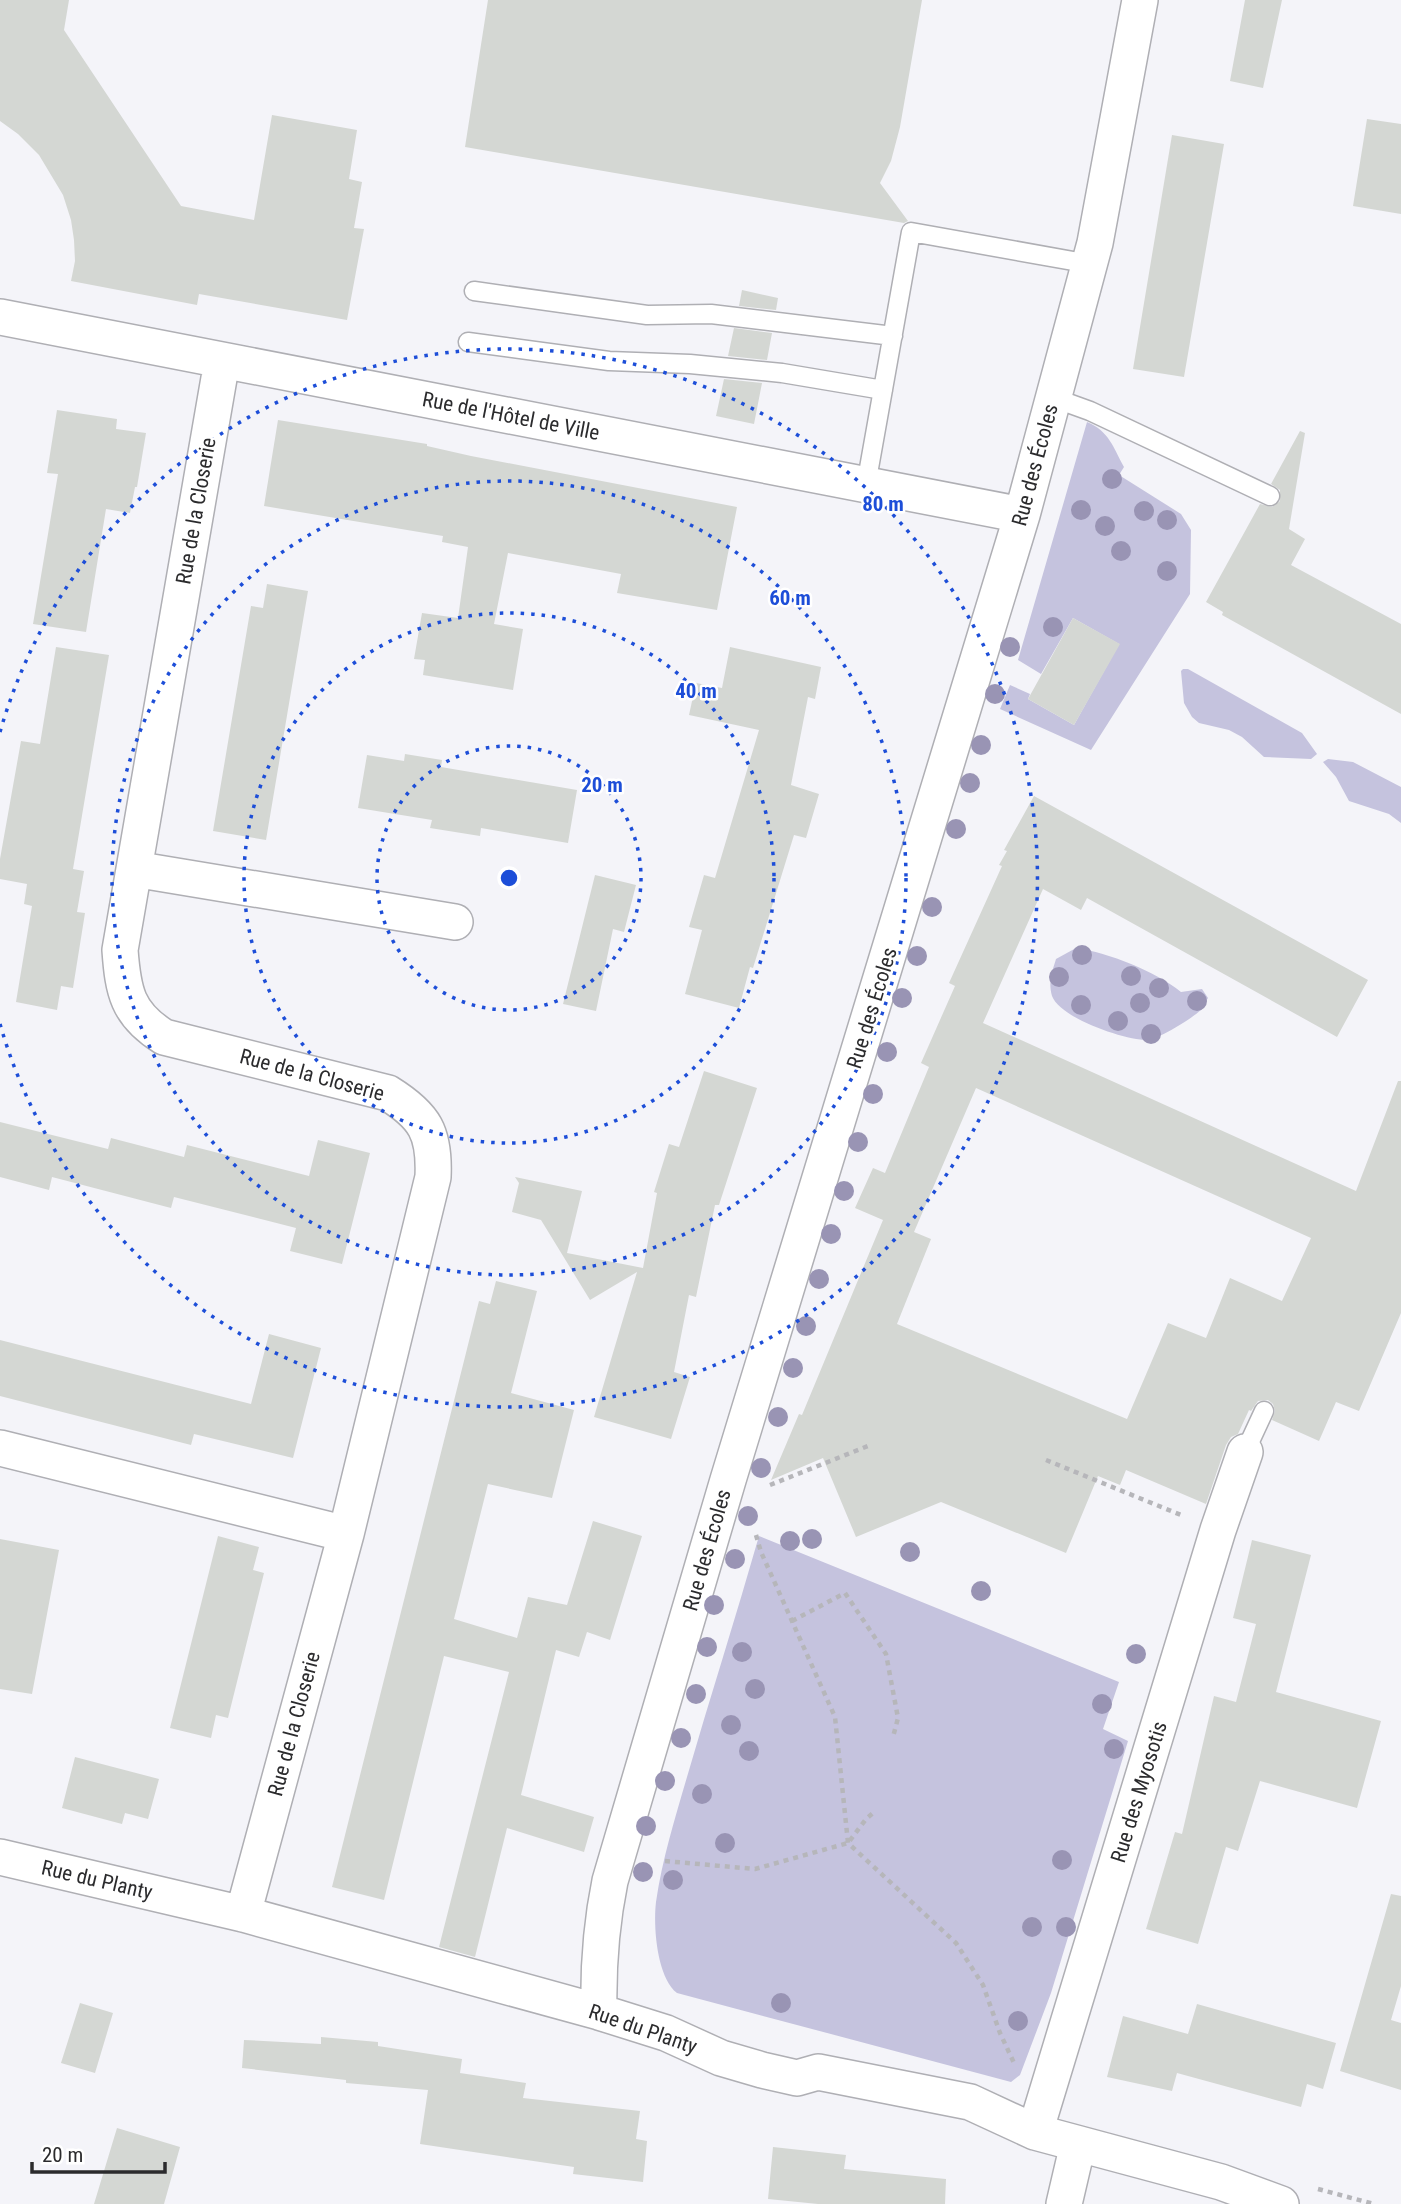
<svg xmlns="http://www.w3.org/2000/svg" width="1401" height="2204" viewBox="0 0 1401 2204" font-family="'Roboto Condensed',sans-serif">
<rect width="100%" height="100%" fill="#f4f4f9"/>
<path fill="#c5c3de" d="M 1087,422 C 1109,431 1113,447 1124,467 L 1119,475 L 1181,514 L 1191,530 L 1190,594 L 1091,750 L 1000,709 L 1010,685 L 1030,694 L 1028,699 L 1074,725 L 1119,644 L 1073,618 L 1041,674 L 1018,660 Z
M 1183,669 L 1188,669 L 1302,733 L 1317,754 L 1311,759 L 1264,757 L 1242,737 L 1229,730 L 1199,723 L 1192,717 L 1184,703 L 1181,671 Z
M 1328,759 L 1353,762 L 1401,787 L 1401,823 L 1389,814 L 1349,801 L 1336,777 L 1323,762 Z
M 1076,948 C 1109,953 1155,971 1181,992 L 1202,989 L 1208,998 C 1207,999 1204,1007 1203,1008 C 1196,1016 1158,1040 1147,1040 C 1124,1040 1060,1018 1052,996 C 1048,982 1052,972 1056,959 Z
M 759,1536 L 1119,1682 L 1103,1729 L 1128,1741 L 1051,1993 L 1020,2075 L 1011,2082 L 677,1993 C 657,1977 653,1927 656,1902 C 662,1860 675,1818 687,1777 C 710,1697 736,1617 759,1536 Z"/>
<path fill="#d4d7d3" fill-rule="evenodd" d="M 0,0 L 69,0 L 64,30 L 181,206 L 254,220 L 272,115 L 357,130 L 349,179 L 362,182 L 354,228 L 364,229 L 347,320 L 199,294 L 197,305 L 71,281 L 75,261 L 74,240 L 71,220 L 63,195 L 39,155 L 18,134 L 0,121 Z
M 488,0 L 922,0 L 900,127 L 891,161 L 880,183 L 908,221 L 904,223 L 465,147 Z
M 1245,0 L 1282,0 L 1263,88 L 1230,81 Z
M 1367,119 L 1401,124 L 1401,214 L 1353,206 Z
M 1172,135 L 1224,144 L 1184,377 L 1133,369 Z
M 742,290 L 778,298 L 776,310 L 739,306 Z
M 734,328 L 772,333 L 767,360 L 728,356 Z
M 724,379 L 762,383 L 754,424 L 716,416 Z
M 57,410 L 117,419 L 116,429 L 146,433 L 137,487 L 135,487 L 130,513 L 106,509 L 86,632 L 33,624 L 58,474 L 47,473 Z
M 278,420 L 427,444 L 427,446 L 471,456 L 737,507 L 717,610 L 617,593 L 621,574 L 508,553 L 494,624 L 523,629 L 513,690 L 423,675 L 425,660 L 414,659 L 422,613 L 458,618 L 468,547 L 442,542 L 443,536 L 264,506 Z
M 1300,431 L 1305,433 L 1289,529 L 1305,539 L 1291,565 L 1401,624 L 1401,714 L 1222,615 L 1223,612 L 1206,602 L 1260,504 L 1272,507 L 1280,501 L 1280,490 L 1271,484 Z
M 267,584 L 308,591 L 266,840 L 213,831 L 251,606 L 263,608 Z
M 1073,618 L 1120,644 L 1074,725 L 1028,699 Z
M 56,647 L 109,655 L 73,869 L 84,871 L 77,912 L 85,913 L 73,988 L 61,986 L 57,1010 L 16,1002 L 32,906 L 24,904 L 27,884 L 0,879 L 0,859 L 21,741 L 40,744 Z
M 730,647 L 821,667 L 815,699 L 808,697 L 791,785 L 819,794 L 806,838 L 794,835 L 753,968 L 750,967 L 739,1008 L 685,994 L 702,930 L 689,927 L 704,875 L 715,878 L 759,730 L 689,715 L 696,683 L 722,688 Z
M 405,754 L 442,760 L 441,767 L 577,790 L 568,843 L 481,828 L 480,836 L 430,828 L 432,820 L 358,808 L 367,755 L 404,761 Z
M 1034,796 L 1368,980 L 1337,1037 L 1087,898 L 1081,910 L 1043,889 L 983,1023 L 1356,1191 L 1398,1081 L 1401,1081 L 1401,1313 L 1359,1411 L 1336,1402 L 1319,1441 L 1272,1420 L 1275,1411 L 1273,1404 L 1268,1400 L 1258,1401 L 1251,1411 L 1249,1410 L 1238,1434 L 1231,1437 L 1226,1445 L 1206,1504 L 1126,1470 L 1120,1485 L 1098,1476 L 1066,1553 L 941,1502 L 856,1537 L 823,1458 L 771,1480 L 799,1414 L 802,1415 L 883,1220 L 855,1208 L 873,1168 L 885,1173 L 929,1067 L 921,1063 L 955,986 L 949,983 L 1002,866 L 999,865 L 1007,851 L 1004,850 ZM 976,1088 L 1311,1238 L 1282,1301 L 1230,1278 L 1206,1338 L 1168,1323 L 1127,1419 L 897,1324 L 931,1239 L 914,1232 Z
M 595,875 L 636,885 L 624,932 L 613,929 L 596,1011 L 563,1004 Z
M 704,1071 L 757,1088 L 719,1205 L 715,1205 L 696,1297 L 689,1295 L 674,1372 L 690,1377 L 671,1439 L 594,1417 L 637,1272 L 590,1300 L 541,1220 L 512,1212 L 519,1183 L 515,1177 L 582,1191 L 567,1253 L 643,1268 L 657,1193 L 654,1192 L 669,1144 L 679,1147 Z
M 0,1122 L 108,1149 L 111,1138 L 184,1157 L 187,1145 L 309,1176 L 318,1140 L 370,1153 L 342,1264 L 290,1251 L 296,1228 L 174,1197 L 171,1208 L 52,1177 L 49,1190 L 0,1177 Z
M 496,1281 L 537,1291 L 511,1393 L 574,1410 L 552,1498 L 488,1484 L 454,1619 L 517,1638 L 528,1597 L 567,1605 L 593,1521 L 642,1536 L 610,1640 L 587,1632 L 579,1657 L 556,1650 L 521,1795 L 594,1817 L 584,1852 L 507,1828 L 475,1957 L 439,1947 L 509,1672 L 444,1656 L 384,1900 L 332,1887 L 479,1301 L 490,1304 Z
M 269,1334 L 321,1348 L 293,1458 L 194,1434 L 191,1445 L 0,1396 L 0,1340 L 251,1404 Z
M 218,1536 L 259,1547 L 253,1570 L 264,1573 L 228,1718 L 216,1715 L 211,1738 L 170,1728 Z
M 0,1539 L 59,1550 L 32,1694 L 0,1689 Z
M 1252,1540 L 1311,1555 L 1276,1692 L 1381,1721 L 1357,1808 L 1260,1781 L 1238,1851 L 1226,1847 L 1198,1944 L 1146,1929 L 1175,1832 L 1182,1834 L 1214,1696 L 1236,1702 L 1256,1624 L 1233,1618 Z
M 75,1757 L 159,1779 L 148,1819 L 125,1813 L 122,1824 L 62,1808 Z
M 1391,1894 L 1401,1896 L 1401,1986 L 1391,2020 L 1401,2023 L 1401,2090 L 1340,2071 Z
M 80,2003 L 113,2013 L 95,2073 L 61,2063 Z
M 1197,2004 L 1336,2043 L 1323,2089 L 1307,2084 L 1301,2107 L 1177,2073 L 1172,2091 L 1107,2077 L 1123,2016 L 1188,2034 Z
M 321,2037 L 378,2042 L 378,2046 L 462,2059 L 460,2073 L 526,2083 L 523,2098 L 640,2111 L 636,2139 L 647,2141 L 643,2182 L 573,2174 L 574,2167 L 420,2144 L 428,2090 L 346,2083 L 346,2080 L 242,2068 L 244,2040 L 321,2044 Z
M 117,2128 L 180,2147 L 164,2204 L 94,2204 Z
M 773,2147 L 846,2155 L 844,2169 L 946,2179 L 945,2204 L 818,2204 L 768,2199 Z"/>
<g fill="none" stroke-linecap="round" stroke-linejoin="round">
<defs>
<path id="lane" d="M 474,291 L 647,315 L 711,314 L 893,336
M 468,342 L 609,361 L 690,364 L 782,373 L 883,390
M 1054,398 L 1090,411 L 1270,496
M 866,485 L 911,232 L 1090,264
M 1245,1452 L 1264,1411"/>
<path id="street" d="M 0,317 L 1022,515
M 222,361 L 120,950 C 123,991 127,1014 164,1037 L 388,1093 C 425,1116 435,1133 433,1177 L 346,1534 L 243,1914
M 134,869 L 455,922
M 0,1448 L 346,1534
M 0,1857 L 243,1914 L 599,2012 L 666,2033 L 721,2058 L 762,2070 L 797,2078 L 818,2072 L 970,2102 L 1035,2132 L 1221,2182 L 1281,2204
M 599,2012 C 598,1967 601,1925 610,1881 L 728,1480 L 1022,515 L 1095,243 L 1140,0
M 1035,2132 L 1218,1530 L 1245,1452
M 1064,2204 L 1078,2144"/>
</defs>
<use href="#lane" stroke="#afafb4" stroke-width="21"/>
<use href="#street" stroke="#afafb4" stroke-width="38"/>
<path stroke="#b6b6ba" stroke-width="4.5" stroke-dasharray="5 5" stroke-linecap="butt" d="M 1046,1460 L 1181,1515
M 770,1485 L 868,1446
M 756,1535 L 761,1552 L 835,1717 L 848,1843 L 956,1943 L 983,1985 L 1000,2033 L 1014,2063
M 792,1621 L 845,1593 L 886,1654 L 898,1718 L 893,1737
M 665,1861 L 755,1869 L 848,1843 L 866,1819 L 873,1813
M 1318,2189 L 1374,2204"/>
<use href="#lane" stroke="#fff" stroke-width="18"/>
<use href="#street" stroke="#fff" stroke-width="35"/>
</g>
<g fill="#9994b4">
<circle cx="1112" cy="479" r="10"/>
<circle cx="1081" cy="510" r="10"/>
<circle cx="1144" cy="511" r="10"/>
<circle cx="1167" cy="520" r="10"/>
<circle cx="1105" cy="526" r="10"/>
<circle cx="1121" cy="551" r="10"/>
<circle cx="1167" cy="571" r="10"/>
<circle cx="1053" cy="627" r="10"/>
<circle cx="1010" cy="647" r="10"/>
<circle cx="995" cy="694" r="10"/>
<circle cx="981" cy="745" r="10"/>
<circle cx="970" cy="783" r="10"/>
<circle cx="956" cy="829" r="10"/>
<circle cx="932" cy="907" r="10"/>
<circle cx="1082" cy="955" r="10"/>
<circle cx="917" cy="956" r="10"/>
<circle cx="1131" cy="976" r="10"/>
<circle cx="1059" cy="977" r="10"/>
<circle cx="1159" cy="988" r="10"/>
<circle cx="902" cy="998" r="10"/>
<circle cx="1197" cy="1001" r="10"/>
<circle cx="1140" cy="1003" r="10"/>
<circle cx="1081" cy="1005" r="10"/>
<circle cx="1118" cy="1021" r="10"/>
<circle cx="1151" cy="1034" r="10"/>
<circle cx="887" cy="1052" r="10"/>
<circle cx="873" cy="1094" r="10"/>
<circle cx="858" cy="1142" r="10"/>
<circle cx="844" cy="1191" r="10"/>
<circle cx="831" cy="1234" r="10"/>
<circle cx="819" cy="1279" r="10"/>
<circle cx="806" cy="1326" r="10"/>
<circle cx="793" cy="1368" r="10"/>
<circle cx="778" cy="1417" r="10"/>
<circle cx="761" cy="1468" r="10"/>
<circle cx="748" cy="1516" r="10"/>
<circle cx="812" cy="1539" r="10"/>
<circle cx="790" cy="1541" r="10"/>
<circle cx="910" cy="1552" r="10"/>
<circle cx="735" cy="1559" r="10"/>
<circle cx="981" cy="1591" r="10"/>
<circle cx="714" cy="1605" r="10"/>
<circle cx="707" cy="1647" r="10"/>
<circle cx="742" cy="1652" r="10"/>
<circle cx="1136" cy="1654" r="10"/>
<circle cx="755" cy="1689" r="10"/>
<circle cx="696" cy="1694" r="10"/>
<circle cx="1102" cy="1704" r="10"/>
<circle cx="731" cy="1725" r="10"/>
<circle cx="681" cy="1738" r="10"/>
<circle cx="1114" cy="1749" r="10"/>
<circle cx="749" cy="1751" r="10"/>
<circle cx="665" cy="1781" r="10"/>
<circle cx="702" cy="1794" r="10"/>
<circle cx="646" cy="1826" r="10"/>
<circle cx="725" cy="1843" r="10"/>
<circle cx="1062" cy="1860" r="10"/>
<circle cx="643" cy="1872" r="10"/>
<circle cx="673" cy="1880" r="10"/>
<circle cx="1032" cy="1927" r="10"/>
<circle cx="1066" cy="1927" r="10"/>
<circle cx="781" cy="2003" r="10"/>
<circle cx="1018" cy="2021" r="10"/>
</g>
<g fill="none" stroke="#1d4ed8" stroke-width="3.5" stroke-dasharray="3.5 7">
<circle cx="509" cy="878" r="132"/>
<circle cx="509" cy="878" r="265"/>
<circle cx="509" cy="878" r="397"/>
<path d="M0 732A529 529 0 1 1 0 1024"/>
</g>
<g text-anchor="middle" stroke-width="5" stroke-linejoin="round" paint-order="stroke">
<g font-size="21" fill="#2b2b2d" stroke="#fff">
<text transform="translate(511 416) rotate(11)" y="7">Rue de l'Hôtel de Ville</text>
<text transform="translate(1035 465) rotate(-75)" y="7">Rue des Écoles</text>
<text transform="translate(196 511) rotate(-80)" y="7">Rue de la Closerie</text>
<text transform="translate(872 1008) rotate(-73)" y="7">Rue des Écoles</text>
<text transform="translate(312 1075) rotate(15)" y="7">Rue de la Closerie</text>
<text transform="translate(707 1550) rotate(-74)" y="7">Rue des Écoles</text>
<text transform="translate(294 1724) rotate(-75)" y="7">Rue de la Closerie</text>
<text transform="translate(1139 1792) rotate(-73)" y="7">Rue des Myosotis</text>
<text transform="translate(97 1880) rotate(13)" y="7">Rue du Planty</text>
<text transform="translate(643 2029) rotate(19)" y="7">Rue du Planty</text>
</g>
</g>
<circle cx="509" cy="878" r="10" fill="#1d4ed8" stroke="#fff" stroke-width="3.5"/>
<g font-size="21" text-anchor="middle" font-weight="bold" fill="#1d4ed8" stroke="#fff" stroke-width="5" stroke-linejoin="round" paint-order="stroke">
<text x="883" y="511">80 m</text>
<text x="790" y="605">60 m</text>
<text x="696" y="698">40 m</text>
<text x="602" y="792">20 m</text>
</g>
<path d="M32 2162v10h133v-10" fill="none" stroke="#2b2b2d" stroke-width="3.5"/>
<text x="42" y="2162" font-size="21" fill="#2b2b2d" stroke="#ffffff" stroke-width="5" paint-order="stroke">20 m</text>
</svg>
